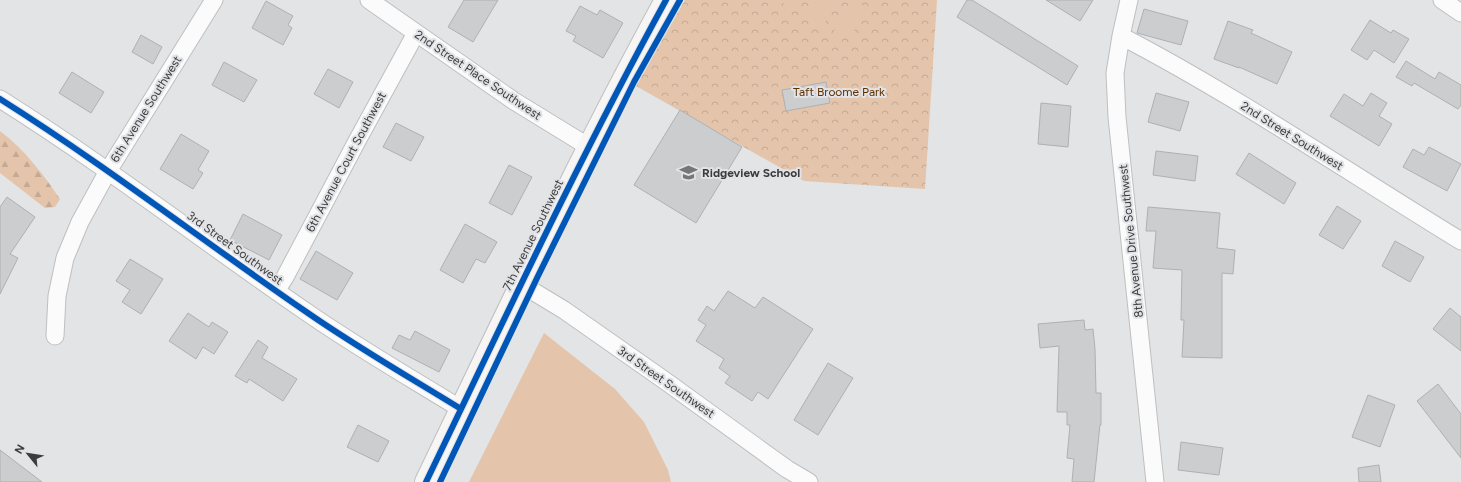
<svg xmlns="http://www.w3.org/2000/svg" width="1461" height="482" viewBox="0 0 1461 482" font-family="Figtree,sans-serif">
<defs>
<pattern id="forest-firs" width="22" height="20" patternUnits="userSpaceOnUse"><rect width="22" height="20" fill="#e4c4ab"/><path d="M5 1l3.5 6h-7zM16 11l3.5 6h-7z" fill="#c4a994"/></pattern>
<pattern id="park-crowns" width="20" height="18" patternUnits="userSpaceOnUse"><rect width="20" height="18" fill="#e4c4ab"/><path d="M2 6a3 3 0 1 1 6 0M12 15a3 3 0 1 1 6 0" fill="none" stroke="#c4a994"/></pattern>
</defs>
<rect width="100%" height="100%" fill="#e3e4e5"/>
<path fill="url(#forest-firs)" d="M 0,131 C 24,149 43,174 60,199 L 55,207 L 45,208 L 0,173 Z"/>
<path fill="url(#park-crowns)" d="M 685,0 L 937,0 L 925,189 L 804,181 L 636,86 Z"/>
<path fill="#e4c4ab" d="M 783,0 L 803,0 L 797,11 L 781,2 Z
M 817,0 L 837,0 L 823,26 L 808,17 Z
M 852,0 L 854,0 L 867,8 L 849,40 L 834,31 Z
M 544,333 L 615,389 L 644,422 L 668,470 L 671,482 L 469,482 Z"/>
<path fill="#cccdce" stroke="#afb0b1" d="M 464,0 L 498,0 L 473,42 L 448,27 Z
M 967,0 L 972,0 L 1078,66 L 1067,85 L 957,17 Z
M 1046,0 L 1093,0 L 1080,21 Z
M 266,1 L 293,16 L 288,25 L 292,28 L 283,45 L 252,28 Z
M 580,6 L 597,15 L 600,10 L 623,23 L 603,58 L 573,41 L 576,36 L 566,31 Z
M 1144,9 L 1188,21 L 1181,45 L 1137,33 Z
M 1370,20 L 1391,33 L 1393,30 L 1409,39 L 1394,63 L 1374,50 L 1367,60 L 1351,50 Z
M 1228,21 L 1253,30 L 1251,33 L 1292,52 L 1277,84 L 1239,67 L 1239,68 L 1214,59 Z
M 141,35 L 162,47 L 153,64 L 132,52 Z
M 1406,61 L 1435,79 L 1439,72 L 1461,85 L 1461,105 L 1458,109 L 1414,83 L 1412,86 L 1396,77 Z
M 224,62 L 257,80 L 244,102 L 212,85 Z
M 328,69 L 353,82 L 339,108 L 314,94 Z
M 72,72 L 104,92 L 91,113 L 59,93 Z
M 826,82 L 830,103 L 786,111 L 782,90 Z
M 1156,93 L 1189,102 L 1180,131 L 1148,122 Z
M 1371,93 L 1387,103 L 1379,116 L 1392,124 L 1379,146 L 1330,116 L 1344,94 L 1363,106 Z
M 1041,103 L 1071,106 L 1068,147 L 1038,144 Z
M 680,110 L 742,147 L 696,223 L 634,185 Z
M 396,123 L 424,137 L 411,161 L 383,147 Z
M 181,134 L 209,151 L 198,170 L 203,173 L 193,189 L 160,169 Z
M 1429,147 L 1461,164 L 1447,191 L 1403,167 L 1413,149 L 1424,155 Z
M 1156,151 L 1198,156 L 1195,181 L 1153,175 Z
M 1249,153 L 1296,183 L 1284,204 L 1236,174 Z
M 509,165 L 532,177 L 512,215 L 489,203 Z
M 7,197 L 35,217 L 10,254 L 18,258 L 0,294 L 0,207 Z
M 1337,206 L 1361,221 L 1343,249 L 1319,235 Z
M 1148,207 L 1220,213 L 1217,248 L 1235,250 L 1233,274 L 1222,273 L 1222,358 L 1182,357 L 1184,320 L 1181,320 L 1182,270 L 1153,268 L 1156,231 L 1146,231 Z
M 243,214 L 282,235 L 269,260 L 230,240 Z
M 465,224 L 497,242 L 485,263 L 476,259 L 463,283 L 440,270 Z
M 1395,241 L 1424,257 L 1410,282 L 1382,266 Z
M 316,251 L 353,273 L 337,300 L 300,279 Z
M 130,259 L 163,279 L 141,314 L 122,302 L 130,290 L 116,281 Z
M 728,291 L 755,308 L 763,297 L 813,329 L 768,399 L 758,392 L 752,401 L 725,383 L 730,376 L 719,368 L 724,359 L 696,341 L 706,325 L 698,320 L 707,306 L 714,311 Z
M 1450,308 L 1461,317 L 1461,351 L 1433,329 Z
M 188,313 L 209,327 L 212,322 L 228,332 L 214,354 L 203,347 L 196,359 L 169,341 Z
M 1084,320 L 1085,330 L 1093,329 L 1095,349 L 1096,393 L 1101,393 L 1101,425 L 1100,425 L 1094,482 L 1072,482 L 1074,459 L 1067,458 L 1070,425 L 1067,425 L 1067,412 L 1057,412 L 1059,346 L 1040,348 L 1038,324 Z
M 415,331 L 450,350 L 439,372 L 392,348 L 399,335 L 410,340 Z
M 258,340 L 268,347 L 262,358 L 297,379 L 283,401 L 249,379 L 247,383 L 235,376 Z
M 828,363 L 853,378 L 818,435 L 794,420 Z
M 1438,384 L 1461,414 L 1461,458 L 1417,401 Z
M 1368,395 L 1395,405 L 1380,447 L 1352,437 Z
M 358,425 L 389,441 L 378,462 L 347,447 Z
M 1181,442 L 1223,448 L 1219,475 L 1178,470 Z
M 0,450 L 42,482 L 0,482 Z
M 1379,465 L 1381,482 L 1359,482 L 1358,468 Z"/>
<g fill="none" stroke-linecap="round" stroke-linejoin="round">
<defs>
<path id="street" d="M 369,0 L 514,101 L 589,147
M 1129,0 L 1121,36 L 1115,73 L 1117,117 L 1155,482
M 1442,0 L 1461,13
M 1121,36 C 1238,97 1348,172 1461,241
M 0,99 C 105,165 203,241 305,311 C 355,346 409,377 461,409
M 521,284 L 564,310 L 664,380 L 787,469 L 809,482
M 276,291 L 285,277 L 357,141 L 416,33
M 55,336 L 57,296 L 65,258 L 80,222 L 108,171 L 214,0"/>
<path id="secondary" d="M 426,482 C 504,320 580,157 666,0"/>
</defs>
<use href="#street" stroke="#bebfc0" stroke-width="19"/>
<use href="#secondary" stroke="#bebfc0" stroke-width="24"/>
<use href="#street" stroke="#fbfbfb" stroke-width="17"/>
<use href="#secondary" stroke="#f7f6f4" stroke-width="22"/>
<defs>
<path id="cycleway" d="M 0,99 C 105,165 203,241 305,311 C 355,346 409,377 461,409
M 426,482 C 504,320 580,157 666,0
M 440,482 L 538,276 L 634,82 L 680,0"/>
</defs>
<use href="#cycleway" stroke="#e2e3e6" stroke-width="8"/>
<use href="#cycleway" stroke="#0057b8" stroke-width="6"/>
</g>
<defs>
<symbol id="school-bare" viewBox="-9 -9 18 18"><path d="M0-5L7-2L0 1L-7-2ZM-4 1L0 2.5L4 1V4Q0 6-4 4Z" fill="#767778" stroke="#e2e3e6" stroke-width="2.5" paint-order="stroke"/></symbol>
</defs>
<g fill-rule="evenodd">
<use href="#school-bare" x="676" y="160" width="25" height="25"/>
</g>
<g text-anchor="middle" stroke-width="4" stroke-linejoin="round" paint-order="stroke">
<g font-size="12" fill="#3b3c3d" stroke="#e2e3e6">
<text transform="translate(478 75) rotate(34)" y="4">2nd Street Place Southwest</text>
<text transform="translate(146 109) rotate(-58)" y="4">6th Avenue Southwest</text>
<text transform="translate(1292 136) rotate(32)" y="4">2nd Street Southwest</text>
<text transform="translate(346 162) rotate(-62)" y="4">6th Avenue Court Southwest</text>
<text transform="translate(533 235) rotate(-64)" y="4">7th Avenue Southwest</text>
<text transform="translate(1131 241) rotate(-96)" y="4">8th Avenue Drive Southwest</text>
<text transform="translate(235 248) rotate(36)" y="4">3rd Street Southwest</text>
<text transform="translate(666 382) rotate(35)" y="4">3rd Street Southwest</text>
</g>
<g font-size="12" fill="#5d3000" stroke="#e2e3e6">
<text x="839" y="96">Taft Broome Park</text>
</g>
<g font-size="12" font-weight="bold" fill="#3b3c3d" stroke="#e2e3e6" text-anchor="start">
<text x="702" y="177">Ridgeview School</text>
</g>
</g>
<g transform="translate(28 454) rotate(300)" stroke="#e2e3e6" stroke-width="3" paint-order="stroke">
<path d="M0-3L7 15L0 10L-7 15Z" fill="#3b3c3d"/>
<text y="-6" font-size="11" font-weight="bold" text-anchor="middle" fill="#3b3c3d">N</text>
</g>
</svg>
